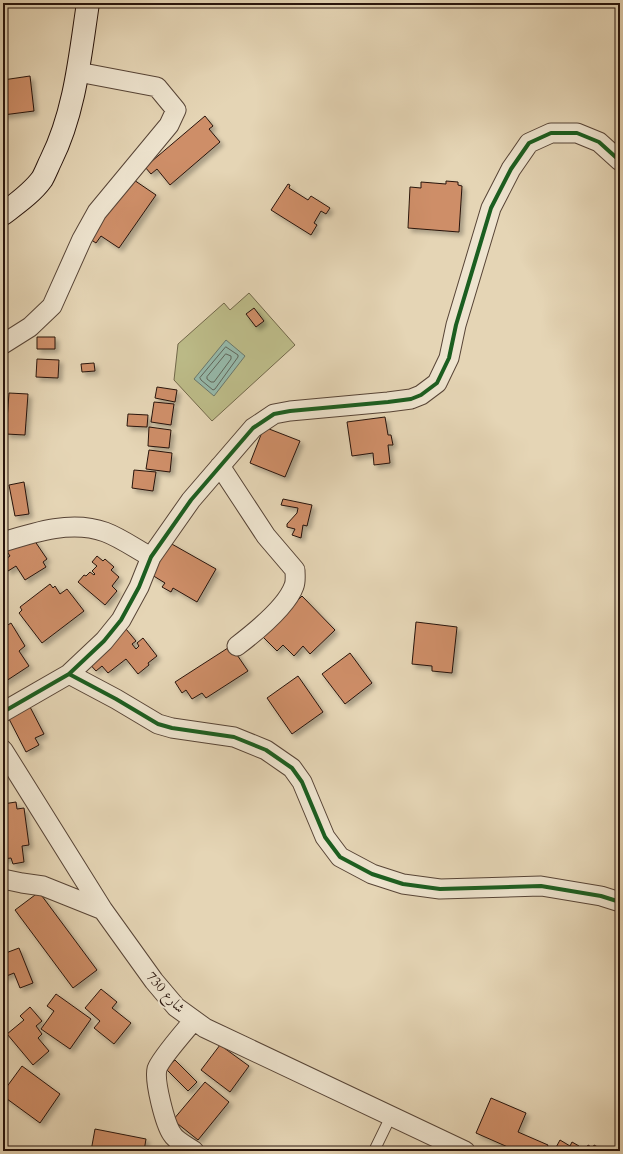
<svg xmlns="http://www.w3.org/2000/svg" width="623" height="1154" viewBox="0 0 623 1154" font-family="Cardo,Amiri,serif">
<defs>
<filter id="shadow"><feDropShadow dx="3.5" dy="3.5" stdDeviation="2" flood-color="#0004"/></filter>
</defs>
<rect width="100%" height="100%" fill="#e5d5b5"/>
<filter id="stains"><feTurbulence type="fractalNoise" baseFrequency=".005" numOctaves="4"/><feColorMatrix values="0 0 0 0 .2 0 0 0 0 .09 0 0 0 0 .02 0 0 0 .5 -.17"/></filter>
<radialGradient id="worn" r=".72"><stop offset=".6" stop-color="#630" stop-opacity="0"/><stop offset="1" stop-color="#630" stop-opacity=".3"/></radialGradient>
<path fill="#bcbb88" stroke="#72684a" d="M 249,293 L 295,345 L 212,421 L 174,380 L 178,344 L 224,303 L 230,310 Z"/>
<path fill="#96b9aa" stroke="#6a776b" d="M 226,340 L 245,356 L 214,396 L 194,379 Z"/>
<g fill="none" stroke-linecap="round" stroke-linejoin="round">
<path stroke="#5f665b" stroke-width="1" d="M 226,347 L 238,355 L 238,357 L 215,389 L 213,390 L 201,380 L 200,378 Z
M 226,354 L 231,356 L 231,359 L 214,382 L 211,382 L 207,379 L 207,377 Z"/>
</g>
<path fill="#ce8e68" stroke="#28140c" filter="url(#shadow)" d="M 30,76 L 34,111 L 3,115 L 3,80 Z
M 205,116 L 213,126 L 209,129 L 220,142 L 170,185 L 157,169 L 151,174 L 145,167 Z
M 131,178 L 156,195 L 119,248 L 101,236 L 96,243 L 90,239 Z
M 446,181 L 458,182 L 458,185 L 462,186 L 459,232 L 408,228 L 410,187 L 421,188 L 421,182 L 446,184 Z
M 288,184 L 290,185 L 289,188 L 308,200 L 311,196 L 330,208 L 326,214 L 321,211 L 314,223 L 317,225 L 311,235 L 271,210 Z
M 254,308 L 264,321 L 256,327 L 246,314 Z
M 37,337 L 55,337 L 55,349 L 37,349 Z
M 37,359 L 59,360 L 58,378 L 36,377 Z
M 94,363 L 95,371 L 82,372 L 81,364 Z
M 157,387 L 177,390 L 175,402 L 155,398 Z
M 9,393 L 28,394 L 25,435 L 6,434 Z
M 154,402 L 174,404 L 171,425 L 151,422 Z
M 128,414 L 148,415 L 147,427 L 127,426 Z
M 385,417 L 388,435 L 391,435 L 393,445 L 388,445 L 390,463 L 374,465 L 373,453 L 352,456 L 347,422 Z
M 149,427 L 171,430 L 169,448 L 148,446 Z
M 264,427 L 300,441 L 285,477 L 250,463 Z
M 149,450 L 172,453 L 170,472 L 146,469 Z
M 134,470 L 156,472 L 153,491 L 132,488 Z
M 24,482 L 29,514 L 15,516 L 9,485 Z
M 283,499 L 312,505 L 307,526 L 303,525 L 301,538 L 292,535 L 295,529 L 287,527 L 287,524 L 297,513 L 298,508 L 281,505 Z
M 32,537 L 47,559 L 43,562 L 46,567 L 25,580 L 16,566 L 8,571 L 3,561 L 10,556 L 6,550 Z
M 170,543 L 216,569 L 197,602 L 173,588 L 171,592 L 162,587 L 165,583 L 152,575 Z
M 97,556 L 103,561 L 105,559 L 114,567 L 111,570 L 119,577 L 112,586 L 117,591 L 105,605 L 78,582 L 84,575 L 86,576 L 90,572 L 94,575 L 95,574 L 92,571 L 97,566 L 92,562 Z
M 50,584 L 53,588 L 55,586 L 60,594 L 67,589 L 84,611 L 42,643 L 19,613 L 22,610 L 20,607 Z
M 302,596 L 335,630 L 310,654 L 303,646 L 294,656 L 283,645 L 277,651 L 262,636 Z
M 416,622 L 457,627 L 452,673 L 432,671 L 432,666 L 412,664 Z
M 11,623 L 25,646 L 19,651 L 29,666 L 3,683 L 3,628 Z
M 126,629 L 136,641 L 132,644 L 136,649 L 139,646 L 137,643 L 143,638 L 157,656 L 148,663 L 149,665 L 138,674 L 126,659 L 108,673 L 102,666 L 96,671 L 87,661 Z
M 231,646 L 248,671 L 206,698 L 202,693 L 192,699 L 186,690 L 182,693 L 175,682 Z
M 350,653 L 372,683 L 345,704 L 322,674 Z
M 298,676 L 323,712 L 292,734 L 267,698 Z
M 29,705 L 44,734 L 35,738 L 39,745 L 26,752 L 8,717 Z
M 16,802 L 17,809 L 24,808 L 29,845 L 22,846 L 24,862 L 13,864 L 11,858 L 3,859 L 3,804 Z
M 39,892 L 97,970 L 73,988 L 15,910 Z
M 19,948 L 33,983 L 20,988 L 14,973 L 4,977 L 3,974 L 3,954 Z
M 101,989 L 117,1002 L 112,1008 L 131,1023 L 114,1044 L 94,1028 L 100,1021 L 85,1008 Z
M 56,994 L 91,1019 L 70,1049 L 41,1029 L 54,1011 L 47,1006 Z
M 30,1007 L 42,1021 L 36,1026 L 42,1034 L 38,1038 L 49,1051 L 33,1065 L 7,1034 L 24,1020 L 20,1016 Z
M 220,1045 L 249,1066 L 230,1092 L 201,1070 Z
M 175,1060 L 197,1082 L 188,1091 L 166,1069 Z
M 22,1066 L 60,1094 L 40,1123 L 3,1096 L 3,1092 Z
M 205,1082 L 229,1102 L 198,1140 L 173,1120 Z
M 491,1098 L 526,1113 L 518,1132 L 548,1145 L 545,1151 L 509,1151 L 510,1148 L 476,1133 Z
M 95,1129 L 146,1139 L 144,1151 L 91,1151 Z
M 560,1140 L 570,1146 L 572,1142 L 579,1146 L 577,1149 L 581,1151 L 554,1151 Z
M 588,1145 L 593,1148 L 594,1145 L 605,1151 L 585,1151 Z"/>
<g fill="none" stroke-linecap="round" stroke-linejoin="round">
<defs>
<path id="lane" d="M 374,1151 L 391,1116"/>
<path id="street" d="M 3,344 L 30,327 L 52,306 L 82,239 L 97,212 L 169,125 L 176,110 L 157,87 L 78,72
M 220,466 L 266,536 L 295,570 C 295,575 296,581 294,586 C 287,606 254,633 237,646
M 3,542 C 35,532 72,520 105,532 C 121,538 136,549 151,557
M 69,674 L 104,641 L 121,620 L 139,587 L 151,557 L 191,500 L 253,428 L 274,414 L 290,411 L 388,402 L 411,399 L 421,395 L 437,383 L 449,358 L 456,325 L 491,208 L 511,169 L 529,143 L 551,133 L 577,133 L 599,142 L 620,161
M 3,712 L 69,674 L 116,699 L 158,724 L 172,728 L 234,737 L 266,750 L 292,768 L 302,782 L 325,837 L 340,857 L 372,874 L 403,884 L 440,889 L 541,886 L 601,896 L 620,902
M 3,750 L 103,910 L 154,981 L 176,1007 L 205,1028 L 465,1151
M 3,879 L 22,883 L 43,886 L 103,910
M 194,1151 C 187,1146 176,1141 172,1134 C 165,1124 154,1081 157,1069 C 160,1059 186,1030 194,1020"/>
<path id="secondary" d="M 3,214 C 16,204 32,193 42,179 C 45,174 48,166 51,160 C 75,112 80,56 88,3"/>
</defs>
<use href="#lane" stroke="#574436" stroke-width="12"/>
<use href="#street" stroke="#574436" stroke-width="21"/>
<use href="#secondary" stroke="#28140c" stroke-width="24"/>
<use href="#lane" stroke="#eee4cf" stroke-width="10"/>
<use href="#street" stroke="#eee4cf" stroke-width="19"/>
<use href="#secondary" stroke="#eee4cf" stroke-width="22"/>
<defs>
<path id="cycleway" d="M 69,674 L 104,641 L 121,620 L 139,587 L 151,557 L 191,500 L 253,428 L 274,414 L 290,411 L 388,402 L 411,399 L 421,395 L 437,383 L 449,358 L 456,325 L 491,208 L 511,169 L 529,143 L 551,133 L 577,133 L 599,142 L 620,161
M 3,712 L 69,674 L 116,699 L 158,724 L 172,728 L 234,737 L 266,750 L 292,768 L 302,782 L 325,837 L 340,857 L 372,874 L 403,884 L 440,889 L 541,886 L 601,896 L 620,902"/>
</defs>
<use href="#cycleway" stroke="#eee4cf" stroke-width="6"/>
<use href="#cycleway" stroke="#1b5e20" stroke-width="4"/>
</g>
<g text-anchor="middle" stroke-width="4" stroke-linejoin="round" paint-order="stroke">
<g font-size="14" fill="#28140c" stroke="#eee4cf">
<text transform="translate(166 992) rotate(48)" y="5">شارع 730</text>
</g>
</g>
<rect width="623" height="1154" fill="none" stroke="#e5d5b5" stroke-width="16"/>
<rect x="4" y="4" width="615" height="1146" fill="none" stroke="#28140c" stroke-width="2"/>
<rect x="8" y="8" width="607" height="1138" fill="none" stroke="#28140c"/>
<rect width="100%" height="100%" filter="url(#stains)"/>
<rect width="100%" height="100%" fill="url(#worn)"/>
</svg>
